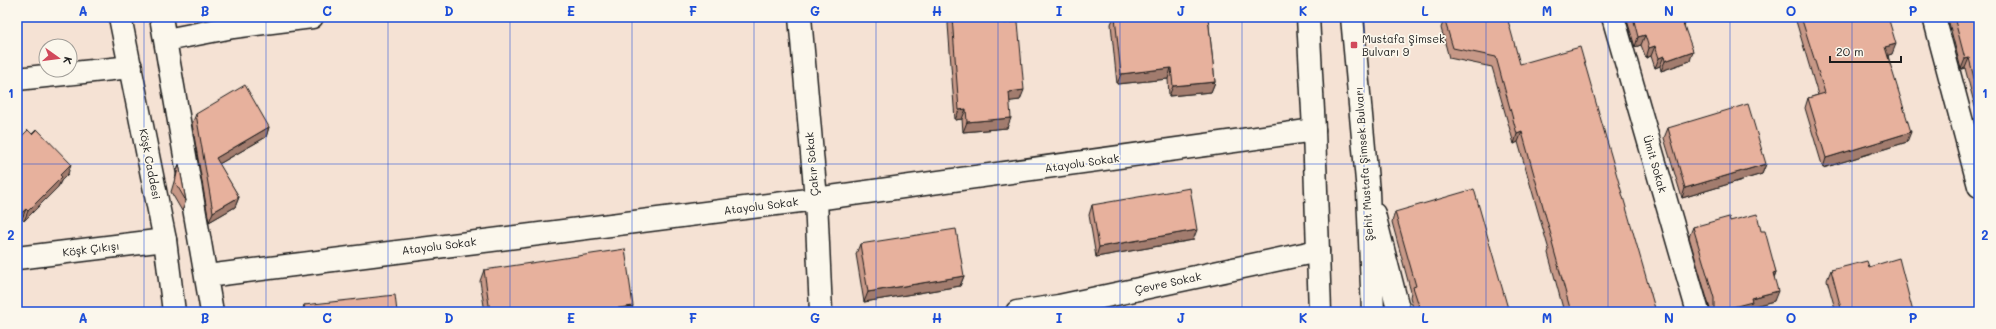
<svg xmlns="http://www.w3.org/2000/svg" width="1996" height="329" viewBox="0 0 1996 329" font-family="Mali,sans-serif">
<rect width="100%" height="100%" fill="#f5e2d4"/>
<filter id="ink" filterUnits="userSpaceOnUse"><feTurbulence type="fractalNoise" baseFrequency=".025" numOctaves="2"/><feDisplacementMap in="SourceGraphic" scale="8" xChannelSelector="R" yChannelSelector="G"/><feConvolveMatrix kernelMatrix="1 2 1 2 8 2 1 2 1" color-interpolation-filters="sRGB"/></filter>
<g filter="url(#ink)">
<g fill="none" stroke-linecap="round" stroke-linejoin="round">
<defs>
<path id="street" d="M 800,17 L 816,199 L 821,312
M 1613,17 L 1698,312
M 1934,17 L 1979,186
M 166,40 L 233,27 L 312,17
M 17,79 L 131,67
M 1374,214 L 1399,312
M 17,258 L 165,240
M 207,276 L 816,199 L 1314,130
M 1017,312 L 1059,306 L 1318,251"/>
<path id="secondary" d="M 120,17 L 165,240 L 174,312
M 161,17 L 212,312"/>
<path id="primary" d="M 1308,17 L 1314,130 L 1320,312
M 1352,17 L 1368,192 L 1373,312"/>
</defs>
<use href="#street" stroke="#1c1c1c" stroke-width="25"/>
<use href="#secondary" stroke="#1c1c1c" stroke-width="25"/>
<use href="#primary" stroke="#1c1c1c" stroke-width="25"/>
<use href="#street" stroke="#fbf7ec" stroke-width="22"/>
<use href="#secondary" stroke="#fbf7ec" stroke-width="22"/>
<use href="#primary" stroke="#fbf7ec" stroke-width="22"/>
</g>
<path fill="#c79887" stroke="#1c1c1c" d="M 950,17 L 1003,17 L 1004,23 L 1020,100 L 1009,101 L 1007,128 L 963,132 L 962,119 L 955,120 L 948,24 Z
M 1114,17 L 1208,17 L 1215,82 L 1211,92 L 1169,96 L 1168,79 L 1117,84 L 1111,24 Z
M 1445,17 L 1520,64 L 1656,312 L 1564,312 L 1548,253 L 1549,250 L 1518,142 L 1514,144 L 1492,67 L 1449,58 L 1441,28 Z
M 1626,17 L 1688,17 L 1684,24 L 1690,61 L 1661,71 L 1660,66 L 1655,68 L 1651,56 L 1646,58 L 1641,45 L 1635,47 Z
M 1797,17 L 1888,17 L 1892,54 L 1888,55 L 1907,142 L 1823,168 L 1805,108 L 1808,98 L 1818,95 L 1796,21 Z
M 1949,17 L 1979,17 L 1979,122 L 1965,68 L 1961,69 L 1948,19 Z
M 196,114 L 269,127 L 266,137 L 219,164 L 239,197 L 235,207 L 209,222 L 192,124 Z
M 1668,128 L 1766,164 L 1762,174 L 1682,198 L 1664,138 Z
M 32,134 L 68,174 L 61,181 L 58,187 L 24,221 L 22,219 L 20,138 Z
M 179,164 L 186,201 L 182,211 L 171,192 L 176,175 Z
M 1092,205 L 1193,240 L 1096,257 L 1089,215 Z
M 1395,212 L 1509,312 L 1414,312 L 1410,297 L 1411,292 L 1392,222 Z
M 1730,221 L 1761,231 L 1776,272 L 1774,278 L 1774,301 L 1750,307 L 1748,312 L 1710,312 L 1710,309 L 1689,237 L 1693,227 Z
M 860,244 L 964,276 L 960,286 L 864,302 L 856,254 Z
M 1869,267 L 1913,312 L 1836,312 L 1827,280 L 1831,270 Z
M 484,270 L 631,312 L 485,312 L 480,281 Z
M 304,305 L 397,312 L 302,312 Z"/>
<path fill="#a27c6e" stroke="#1c1c1c" d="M 1686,17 L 1688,17 L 1680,33 L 1683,23 Z
M 1645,35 L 1641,45 L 1635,47 L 1638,37 Z
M 1896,44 L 1892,54 L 1882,57 L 1885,47 Z
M 1655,46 L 1651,56 L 1646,58 L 1649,48 Z
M 1693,51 L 1690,61 L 1661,71 L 1665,61 Z
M 1664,56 L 1660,66 L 1655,68 L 1659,58 Z
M 1969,58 L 1965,68 L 1961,69 L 1965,59 Z
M 1171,68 L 1168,79 L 1117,84 L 1121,74 Z
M 1215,82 L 1211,92 L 1169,96 L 1173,86 Z
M 1024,90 L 1020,100 L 1005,102 L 1009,92 Z
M 966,109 L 962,119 L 955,120 L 959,110 Z
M 1011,118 L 1007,128 L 963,132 L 967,122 Z
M 269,127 L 266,137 L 212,168 L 216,158 Z
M 1522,132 L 1518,142 L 1514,144 L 1517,134 Z
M 1911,132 L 1907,142 L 1823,168 L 1826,158 Z
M 71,164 L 68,174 L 61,181 L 58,187 L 24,221 L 28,211 L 60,175 Z
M 1766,164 L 1762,174 L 1682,198 L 1685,188 Z
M 239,197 L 235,207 L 209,222 L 213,212 Z
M 26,209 L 22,219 L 17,224 L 17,217 Z
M 1197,230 L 1193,240 L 1096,257 L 1099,247 Z
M 1776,272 L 1772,282 L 1773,273 Z
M 964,276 L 960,286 L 864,302 L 868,292 Z
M 1778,291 L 1774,301 L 1750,307 L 1748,312 L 1715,312 L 1751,298 Z
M 633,306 L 631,312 L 590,312 Z"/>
<path fill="#e7b19d" stroke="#1c1c1c" d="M 952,17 L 1003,17 L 1004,23 L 1018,22 L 1024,90 L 1009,92 L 1011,118 L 967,122 L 966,109 L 959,110 Z
M 1115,17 L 1208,17 L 1215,82 L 1173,86 L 1171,68 L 1121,74 Z
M 1445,17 L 1507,17 L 1520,64 L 1580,47 L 1656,312 L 1571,312 L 1552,243 L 1553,242 L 1522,132 L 1517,134 L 1496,57 L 1453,48 L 1444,18 Z
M 1633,17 L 1686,17 L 1683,23 L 1693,51 L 1665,61 L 1664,56 L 1659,58 L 1655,46 L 1649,48 L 1645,35 L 1638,37 Z
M 1801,17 L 1888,17 L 1896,44 L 1885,47 L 1911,132 L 1826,158 L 1808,98 L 1825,93 Z
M 1954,17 L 1979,17 L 1979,98 L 1969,58 L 1965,59 Z
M 245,85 L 269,127 L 216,158 L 239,197 L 213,212 L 196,114 Z
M 1748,104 L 1766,164 L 1685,188 L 1668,128 Z
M 37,129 L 71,164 L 60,175 L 62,177 L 28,211 L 26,209 L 17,217 L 17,135 L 20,138 L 28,130 L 32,134 Z
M 179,164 L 186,201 L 175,182 Z
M 1190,188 L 1197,230 L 1099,247 L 1092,205 Z
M 1474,189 L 1509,312 L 1421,312 L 1413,287 L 1416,286 L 1395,212 Z
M 1757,214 L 1761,231 L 1765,231 L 1776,272 L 1773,273 L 1778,291 L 1751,298 L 1752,302 L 1714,312 L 1714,298 L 1693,227 L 1729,217 L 1730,221 Z
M 956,229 L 964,276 L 868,292 L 860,244 Z
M 625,249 L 633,306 L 590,312 L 490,312 L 484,270 Z
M 1899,258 L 1913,312 L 1842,312 L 1831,270 L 1867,261 L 1869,267 Z
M 395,295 L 397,312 L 305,312 L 304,305 Z
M 57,311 L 57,312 L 48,312 Z"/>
</g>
<path fill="none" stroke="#1d4ed8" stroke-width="1" stroke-opacity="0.55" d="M 144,17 L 144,312M 266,17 L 266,312M 388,17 L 388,312M 510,17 L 510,312M 632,17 L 632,312M 754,17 L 754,312M 876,17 L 876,312M 998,17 L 998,312M 1120,17 L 1120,312M 1242,17 L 1242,312M 1364,17 L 1364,312M 1486,17 L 1486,312M 1608,17 L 1608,312M 1730,17 L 1730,312M 1852,17 L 1852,312M 17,164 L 1979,164"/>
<rect fill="#d1495b" stroke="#fbf7ec" stroke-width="1.5" x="1350" y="41" width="8" height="8" rx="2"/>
<g text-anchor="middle" stroke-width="3.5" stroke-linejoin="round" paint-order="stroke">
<g font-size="11" fill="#1c1c1c" stroke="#fbf7ec" text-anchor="start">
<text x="1362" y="43">Mustafa Şimsek<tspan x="1362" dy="13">Bulvarı 9</tspan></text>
</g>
<g font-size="11" fill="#1c1c1c" stroke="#fbf7ec">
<text transform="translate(1082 163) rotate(-8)" y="4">Atayolu Sokak</text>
<text transform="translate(150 164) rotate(79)" y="4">Köşk Caddesi</text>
<text transform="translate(812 164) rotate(-95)" y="4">Çakır Sokak</text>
<text transform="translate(1364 164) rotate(-94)" y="4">Şehit Mustafa Şimsek Bulvarı</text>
<text transform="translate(1655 164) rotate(74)" y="4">Ümit Sokak</text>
<text transform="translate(761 206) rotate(-7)" y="4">Atayolu Sokak</text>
<text transform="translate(439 246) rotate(-7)" y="4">Atayolu Sokak</text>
<text transform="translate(91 249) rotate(-7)" y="4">Köşk Çıkışı</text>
<text transform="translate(1168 283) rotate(-12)" y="4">Çevre Sokak</text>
</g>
</g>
<rect width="1996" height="329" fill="none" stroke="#fbf7ec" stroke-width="44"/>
<g transform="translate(58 58) rotate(104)"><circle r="19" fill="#fbf7ec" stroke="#a29f99"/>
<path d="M0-3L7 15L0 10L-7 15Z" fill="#d1495b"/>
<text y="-6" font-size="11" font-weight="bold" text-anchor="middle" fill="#1c1c1c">K</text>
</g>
<path d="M1830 56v6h71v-6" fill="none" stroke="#1c1c1c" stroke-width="2"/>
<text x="1836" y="56" font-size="12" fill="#1c1c1c" stroke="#fbf7ec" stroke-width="3" paint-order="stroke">20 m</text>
<rect x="22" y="22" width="1952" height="285" fill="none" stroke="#1d4ed8" stroke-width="1.5"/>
<g font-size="13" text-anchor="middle" font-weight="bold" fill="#1d4ed8">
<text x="83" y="16">A</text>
<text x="205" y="16">B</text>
<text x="327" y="16">C</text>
<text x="449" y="16">D</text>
<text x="571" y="16">E</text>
<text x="693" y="16">F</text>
<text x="815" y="16">G</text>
<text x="937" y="16">H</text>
<text x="1059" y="16">I</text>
<text x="1181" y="16">J</text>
<text x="1303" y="16">K</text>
<text x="1425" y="16">L</text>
<text x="1547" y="16">M</text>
<text x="1669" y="16">N</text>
<text x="1791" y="16">O</text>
<text x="1913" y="16">P</text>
<text x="11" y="98">1</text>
<text x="1985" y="98">1</text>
<text x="11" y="240">2</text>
<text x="1985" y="240">2</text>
<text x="83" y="323">A</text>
<text x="205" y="323">B</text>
<text x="327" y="323">C</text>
<text x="449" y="323">D</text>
<text x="571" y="323">E</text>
<text x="693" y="323">F</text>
<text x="815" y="323">G</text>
<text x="937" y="323">H</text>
<text x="1059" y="323">I</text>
<text x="1181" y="323">J</text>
<text x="1303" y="323">K</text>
<text x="1425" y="323">L</text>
<text x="1547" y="323">M</text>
<text x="1669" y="323">N</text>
<text x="1791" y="323">O</text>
<text x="1913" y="323">P</text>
</g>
</svg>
